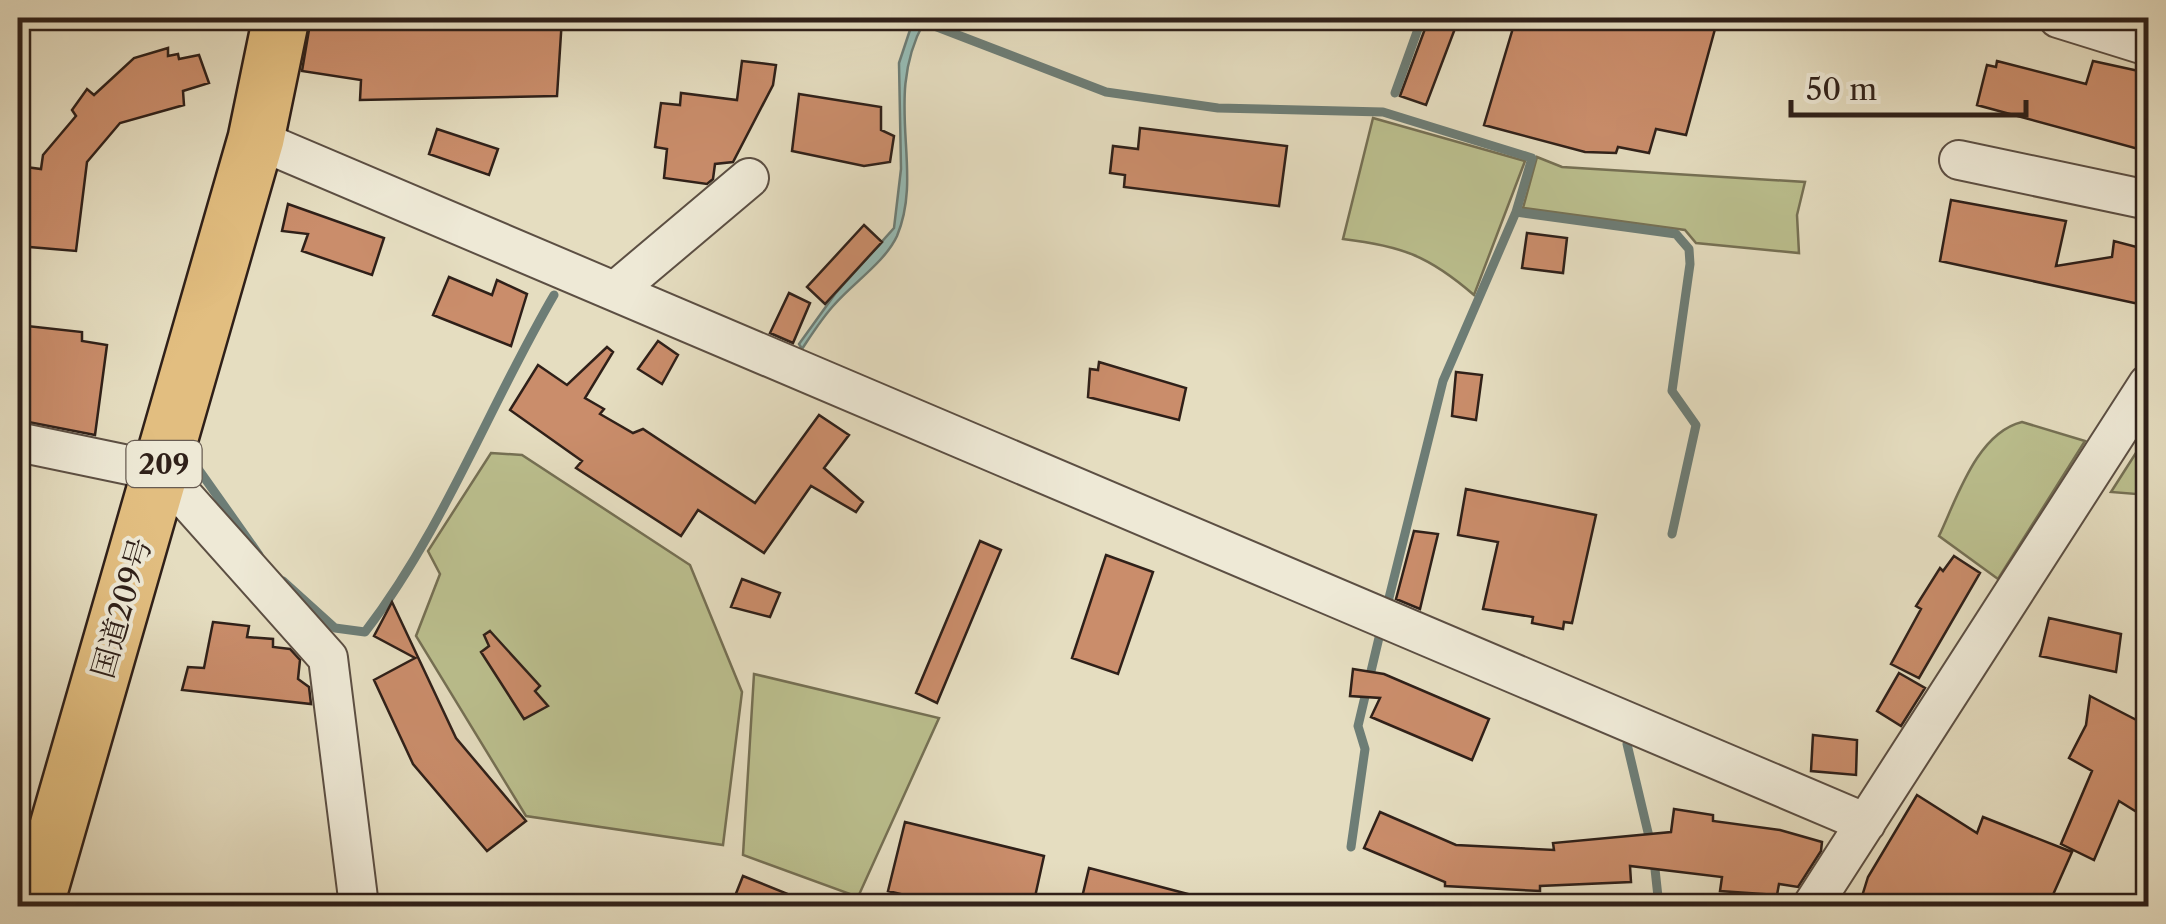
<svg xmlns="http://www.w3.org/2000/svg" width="2166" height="924" viewBox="0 0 2166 924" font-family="'Libre Caslon Text','Noto Serif JP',serif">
<rect width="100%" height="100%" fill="#e5ddc0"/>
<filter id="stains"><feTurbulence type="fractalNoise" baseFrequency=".002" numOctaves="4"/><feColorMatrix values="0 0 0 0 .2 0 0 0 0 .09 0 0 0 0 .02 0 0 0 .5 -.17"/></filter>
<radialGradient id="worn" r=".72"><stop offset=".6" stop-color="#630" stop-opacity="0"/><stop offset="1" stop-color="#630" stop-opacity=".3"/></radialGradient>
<path fill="#bbbf8e" stroke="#757054" stroke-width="2.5" d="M 1373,118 L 1525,161 L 1474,295 C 1429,256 1402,246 1343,239 Z
M 1537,157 L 1562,167 L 1805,182 L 1797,215 L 1799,253 L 1696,243 L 1685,230 L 1523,208 Z
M 2022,422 L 2085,441 L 1998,579 L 1939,536 C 1957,498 1977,433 2022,422 Z
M 2148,434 L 2148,495 L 2111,492 Z
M 491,453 L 522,455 L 690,565 L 742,692 L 723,845 L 526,816 L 416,636 L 440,574 L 428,551 Z
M 754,674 L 939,718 L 858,897 L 743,855 Z"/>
<path fill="#96bbb4" stroke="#6d7d76" stroke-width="2.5" d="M 914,18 L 924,22 C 882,99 925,169 897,236 C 885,262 853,283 834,305 C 822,318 812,334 802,349 L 799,344 L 835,294 L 894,228 L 901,169 L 899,63 Z"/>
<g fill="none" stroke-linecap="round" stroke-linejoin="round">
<path stroke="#6d7d76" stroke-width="9" d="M 924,22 L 1106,92 L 1218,108 L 1383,112 L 1532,158 L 1516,212 L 1676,234 L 1689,249 L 1690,264 L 1672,391 L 1696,425 L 1672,534
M 1395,93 L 1422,18
M 194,463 L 259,555
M 283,581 L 335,628 L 365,632 C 444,529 489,406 554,295
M 1386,610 L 1443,381 L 1516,212
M 1627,744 L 1651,845
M 1351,847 L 1365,749 L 1358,726 L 1382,625
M 1654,860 L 1659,906"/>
</g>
<path fill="#ca8d6b" stroke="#2f2019" stroke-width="2.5" d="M 311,18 L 562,18 L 557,96 L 360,100 L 361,80 L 302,71 Z
M 1429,18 L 1459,18 L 1426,105 L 1400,96 Z
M 1516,18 L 1718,18 L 1686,135 L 1656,129 L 1649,153 L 1618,147 L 1616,153 L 1585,152 L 1484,125 Z
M 168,48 L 168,56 L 178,54 L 179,59 L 199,55 L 209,83 L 183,91 L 184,105 L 120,123 L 87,162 L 76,251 L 18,246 L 18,166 L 41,169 L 43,155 L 76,116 L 72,110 L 87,89 L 94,95 L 134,58 Z
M 742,61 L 776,65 L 773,85 L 733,162 L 715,164 L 713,179 L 707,184 L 664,178 L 667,149 L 655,147 L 661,103 L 680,105 L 681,93 L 737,100 Z
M 1997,61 L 2086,84 L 2093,61 L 2148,73 L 2148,124 L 2142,150 L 1977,105 L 1987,65 L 1996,67 Z
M 799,94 L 881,107 L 881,130 L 894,136 L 890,162 L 864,166 L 792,151 Z
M 1140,128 L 1287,146 L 1279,206 L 1124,187 L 1125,175 L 1110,173 L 1113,146 L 1138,149 Z
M 437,129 L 498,149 L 489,175 L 429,154 Z
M 1951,200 L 2066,221 L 2056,266 L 2112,257 L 2114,241 L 2148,250 L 2148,306 L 1940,261 Z
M 288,204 L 384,238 L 372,275 L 302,251 L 308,234 L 282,231 Z
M 864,225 L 882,242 L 825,304 L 807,287 Z
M 1527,233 L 1567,238 L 1563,273 L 1522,268 Z
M 449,277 L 492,295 L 497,280 L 527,294 L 511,346 L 433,315 Z
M 789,293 L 810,303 L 793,343 L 770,333 Z
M 18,325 L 82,332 L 82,341 L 107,345 L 95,435 L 18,420 Z
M 658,341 L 678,355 L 662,384 L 638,369 Z
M 607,347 L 613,352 L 585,398 L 604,409 L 600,414 L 633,433 L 643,429 L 755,503 L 819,415 L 849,435 L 824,468 L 863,502 L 856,512 L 811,486 L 764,553 L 698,510 L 681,536 L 576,468 L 582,461 L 510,410 L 538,365 L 567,385 Z
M 1099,362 L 1186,388 L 1179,420 L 1088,397 L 1090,369 L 1098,370 Z
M 1456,372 L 1482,375 L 1476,420 L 1452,416 Z
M 1466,489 L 1596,515 L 1572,623 L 1564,622 L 1563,629 L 1532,623 L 1533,617 L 1483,609 L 1498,542 L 1458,535 Z
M 1414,531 L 1438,534 L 1420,609 L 1396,599 Z
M 980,541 L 1001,550 L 937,703 L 916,693 Z
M 1106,555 L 1153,572 L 1118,674 L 1072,658 Z
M 1954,556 L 1980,573 L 1919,678 L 1891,664 L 1921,609 L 1916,606 L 1940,568 L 1943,571 Z
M 742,579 L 780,593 L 770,617 L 731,607 Z
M 392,602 L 456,738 L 526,821 L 487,851 L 413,764 L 374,680 L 415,658 L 374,636 Z
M 2049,618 L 2121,634 L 2116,672 L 2040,656 Z
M 213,622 L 249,626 L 247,637 L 273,639 L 273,647 L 290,649 L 300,660 L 298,679 L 309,687 L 311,704 L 182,690 L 188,667 L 204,668 Z
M 490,631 L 540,686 L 535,691 L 548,706 L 524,719 L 481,652 L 489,646 L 484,635 Z
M 1353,669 L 1384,674 L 1489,719 L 1472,760 L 1371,717 L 1380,698 L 1350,696 Z
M 1899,673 L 1925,688 L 1901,726 L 1877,711 Z
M 2090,696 L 2148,726 L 2148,819 L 2119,801 L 2094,860 L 2061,844 L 2092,771 L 2069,758 L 2086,725 Z
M 1813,735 L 1857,740 L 1856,775 L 1811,771 Z
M 1917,795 L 1977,833 L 1983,817 L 2072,852 L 2048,906 L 1859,906 L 1868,877 Z
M 1674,809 L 1713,815 L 1713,821 L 1780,830 L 1822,842 L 1821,851 L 1798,887 L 1779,884 L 1777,895 L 1720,891 L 1722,877 L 1630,866 L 1631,882 L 1540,886 L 1540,891 L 1445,886 L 1445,882 L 1364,848 L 1380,812 L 1456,845 L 1554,850 L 1553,843 L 1671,832 Z
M 905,822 L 1044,856 L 1033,906 L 950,906 L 888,891 Z
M 1089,868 L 1203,898 L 1202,906 L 1080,906 Z
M 743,876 L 815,905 L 815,906 L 731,906 Z"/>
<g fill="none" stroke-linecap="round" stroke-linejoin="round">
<defs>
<path id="street" d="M 2058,18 L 2148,46
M 256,139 L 1866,823
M 1959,160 L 2148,200
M 615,291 L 749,178
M 18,442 L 162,472 L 328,658 L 359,906
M 1812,906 L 2148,384"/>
<path id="highway" d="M 35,906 L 256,139 L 281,18"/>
</defs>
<use href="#street" stroke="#5c4f43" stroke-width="42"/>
<use href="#highway" stroke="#2f2019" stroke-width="60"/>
<use href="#street" stroke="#eee9d6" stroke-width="38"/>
<use href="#highway" stroke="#e2be80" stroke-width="55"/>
</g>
<g text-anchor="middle" stroke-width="8" stroke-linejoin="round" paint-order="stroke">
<rect fill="#eee9d6" stroke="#685c52" stroke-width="2.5" x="126.5" y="441" width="75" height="46" rx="8"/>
<g font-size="28" font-weight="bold" fill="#2f2019">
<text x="164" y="474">209</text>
</g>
<g font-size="30" fill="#2f2019" stroke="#eee9d6">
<text transform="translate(122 608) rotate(-74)" y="10">国道209号</text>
</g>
</g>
<rect width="2166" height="924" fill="none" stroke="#e5ddc0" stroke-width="60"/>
<rect x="20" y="20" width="2126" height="884" fill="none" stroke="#2f2019" stroke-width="5"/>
<rect x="30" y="30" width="2106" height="864" fill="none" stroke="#2f2019" stroke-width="2.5"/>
<path d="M1791 100v15h235v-15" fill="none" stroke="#2f2019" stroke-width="5"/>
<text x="1806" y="100" font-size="30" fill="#2f2019" stroke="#eee9d6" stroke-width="8" paint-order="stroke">50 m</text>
<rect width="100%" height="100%" filter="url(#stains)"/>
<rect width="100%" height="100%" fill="url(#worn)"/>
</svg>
